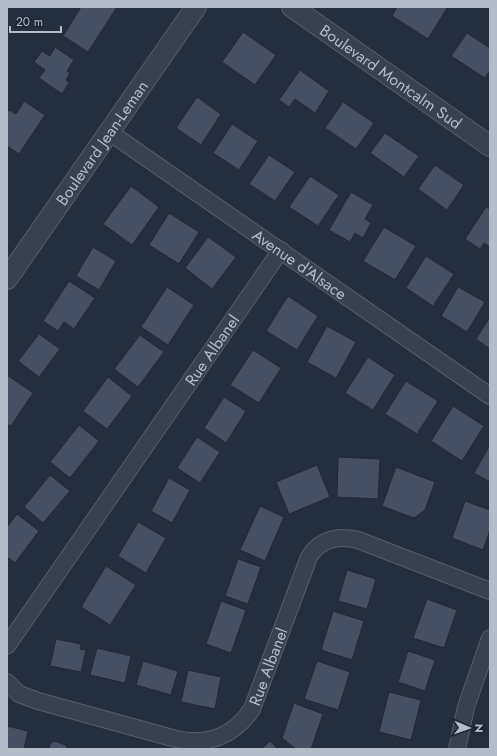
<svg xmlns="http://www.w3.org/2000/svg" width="497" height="756" viewBox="0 0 497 756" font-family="Jost,sans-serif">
<rect width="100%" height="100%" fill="#242f3e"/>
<path fill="#455162" stroke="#1f2835" d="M 81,7 L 117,7 L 88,52 L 63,36 Z
M 397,7 L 445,7 L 447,8 L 428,39 L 392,16 Z
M 243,32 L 276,55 L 255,85 L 222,62 Z
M 467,33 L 490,48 L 490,70 L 485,78 L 451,56 Z
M 55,47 L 74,60 L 67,71 L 70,73 L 66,80 L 69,83 L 62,94 L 39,78 L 45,70 L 34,62 L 42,51 L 50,56 Z
M 300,70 L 329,91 L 315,113 L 295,99 L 289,107 L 279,100 Z
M 197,97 L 221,114 L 201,145 L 176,128 Z
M 24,101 L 45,115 L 19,154 L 7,146 L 7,113 L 9,110 L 16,114 Z
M 343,102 L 374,123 L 356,149 L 325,128 Z
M 232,124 L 258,141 L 239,170 L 213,153 Z
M 385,133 L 419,156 L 404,177 L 370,153 Z
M 269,155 L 295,172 L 275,201 L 249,184 Z
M 435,165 L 464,185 L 447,210 L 418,189 Z
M 310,176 L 339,195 L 318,226 L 289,207 Z
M 131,186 L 159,207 L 132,245 L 103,224 Z
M 351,192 L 373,205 L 365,219 L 371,223 L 363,238 L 355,233 L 350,242 L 329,230 Z
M 486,207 L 490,209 L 490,247 L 484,243 L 480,249 L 465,239 Z
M 169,213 L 199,232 L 179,264 L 149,245 Z
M 384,227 L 416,246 L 395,280 L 363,261 Z
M 208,237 L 236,257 L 212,289 L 185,268 Z
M 93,247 L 116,261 L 99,290 L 76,276 Z
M 426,256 L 454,274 L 433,306 L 406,288 Z
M 69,281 L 95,298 L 74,329 L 64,322 L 58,331 L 43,321 Z
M 167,287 L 194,305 L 168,345 L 141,327 Z
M 458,287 L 485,302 L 467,332 L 441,316 Z
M 288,296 L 318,316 L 297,350 L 266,331 Z
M 490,317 L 490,349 L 476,339 Z
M 327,326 L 356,342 L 336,378 L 307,362 Z
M 39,334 L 60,349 L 39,377 L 18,361 Z
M 140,335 L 164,352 L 138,387 L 114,369 Z
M 253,350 L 281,368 L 259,403 L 230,385 Z
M 368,357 L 395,375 L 373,410 L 345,393 Z
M 7,375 L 33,393 L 11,426 L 7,424 Z
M 108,377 L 132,396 L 107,429 L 83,411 Z
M 406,381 L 438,401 L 417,434 L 385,414 Z
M 224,397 L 246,411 L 226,443 L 204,428 Z
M 453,406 L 484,426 L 462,461 L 431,441 Z
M 79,425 L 99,441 L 70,478 L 50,462 Z
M 197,437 L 220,452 L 200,483 L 177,468 Z
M 490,445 L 490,482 L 474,473 Z
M 338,457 L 380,459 L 378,499 L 337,497 Z
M 317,465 L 330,497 L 289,514 L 276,482 Z
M 396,467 L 435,482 L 425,510 L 414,518 L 382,506 Z
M 50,475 L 70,491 L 43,523 L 24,507 Z
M 169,478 L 190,490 L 172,523 L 151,511 Z
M 465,501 L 490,510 L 490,530 L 483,550 L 452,538 Z
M 260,506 L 284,517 L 265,561 L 240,550 Z
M 17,514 L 39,531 L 15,563 L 7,557 L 7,527 Z
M 138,522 L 166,538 L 146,573 L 118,556 Z
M 238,559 L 261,567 L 248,604 L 225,596 Z
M 106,566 L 136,585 L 110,625 L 81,607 Z
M 347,570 L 376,579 L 367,609 L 338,601 Z
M 427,599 L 457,610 L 444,648 L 413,638 Z
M 221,601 L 246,610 L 231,653 L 206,644 Z
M 333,611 L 364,621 L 352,660 L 321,650 Z
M 56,639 L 81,644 L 80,649 L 86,650 L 81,672 L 50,666 Z
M 97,648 L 131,656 L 125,683 L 90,675 Z
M 408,651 L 435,660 L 425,691 L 398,682 Z
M 143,661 L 178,671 L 171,695 L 136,685 Z
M 317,661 L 350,672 L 338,710 L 304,699 Z
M 188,670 L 221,677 L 215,709 L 181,702 Z
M 389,692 L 421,700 L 411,740 L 379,732 Z
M 294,703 L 323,714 L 311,749 L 296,749 L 282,738 Z
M 7,726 L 28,731 L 24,749 L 7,749 Z
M 54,741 L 66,745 L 67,748 L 71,749 L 49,749 L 50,744 Z
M 270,741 L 278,749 L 262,749 Z"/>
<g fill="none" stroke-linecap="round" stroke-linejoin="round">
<defs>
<g id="minor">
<path id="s1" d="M 109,132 L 490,396"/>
<path id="s2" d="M 7,646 L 281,250"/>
<path id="s3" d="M 7,682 L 19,694 L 38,701 L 176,739 C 207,746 234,736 252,709 L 309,557 C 320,539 338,535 358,540 L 490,591"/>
<path d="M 457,749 L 466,707 L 490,638"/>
</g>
<g id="tertiary">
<path id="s4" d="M 292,7 L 490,146"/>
<path id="s5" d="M 7,279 L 196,7"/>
</g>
</defs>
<use href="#minor" stroke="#565f6c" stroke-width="18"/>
<use href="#tertiary" stroke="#565f6c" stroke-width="22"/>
<use href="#minor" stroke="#38414e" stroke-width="16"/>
<use href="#tertiary" stroke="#38414e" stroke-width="20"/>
</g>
<g text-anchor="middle" stroke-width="4" stroke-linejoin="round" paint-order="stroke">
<g font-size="16" fill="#b4bcc9" stroke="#1d2633">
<text dy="6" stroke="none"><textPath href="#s4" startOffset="121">Boulevard Montcalm Sud</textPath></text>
<text dy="6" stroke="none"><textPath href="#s5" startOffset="166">Boulevard Jean-Leman</textPath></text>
<text dy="6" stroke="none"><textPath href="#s1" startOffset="232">Avenue d'Alsace</textPath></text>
<text dy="6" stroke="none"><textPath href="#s2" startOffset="360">Rue Albanel</textPath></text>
<text dy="6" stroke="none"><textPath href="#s3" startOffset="313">Rue Albanel</textPath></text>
</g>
</g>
<rect width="497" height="756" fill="none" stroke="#b4bcc9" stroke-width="16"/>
<g transform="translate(469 728) rotate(92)" stroke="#1d2633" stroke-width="3" paint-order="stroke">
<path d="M0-3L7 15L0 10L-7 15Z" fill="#b4bcc9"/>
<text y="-6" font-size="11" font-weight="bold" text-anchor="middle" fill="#b4bcc9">N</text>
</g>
<path d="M10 26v6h51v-6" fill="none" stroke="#b4bcc9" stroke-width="2"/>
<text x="16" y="26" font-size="12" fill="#b4bcc9" stroke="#1d2633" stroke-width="3" paint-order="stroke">20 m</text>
</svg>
